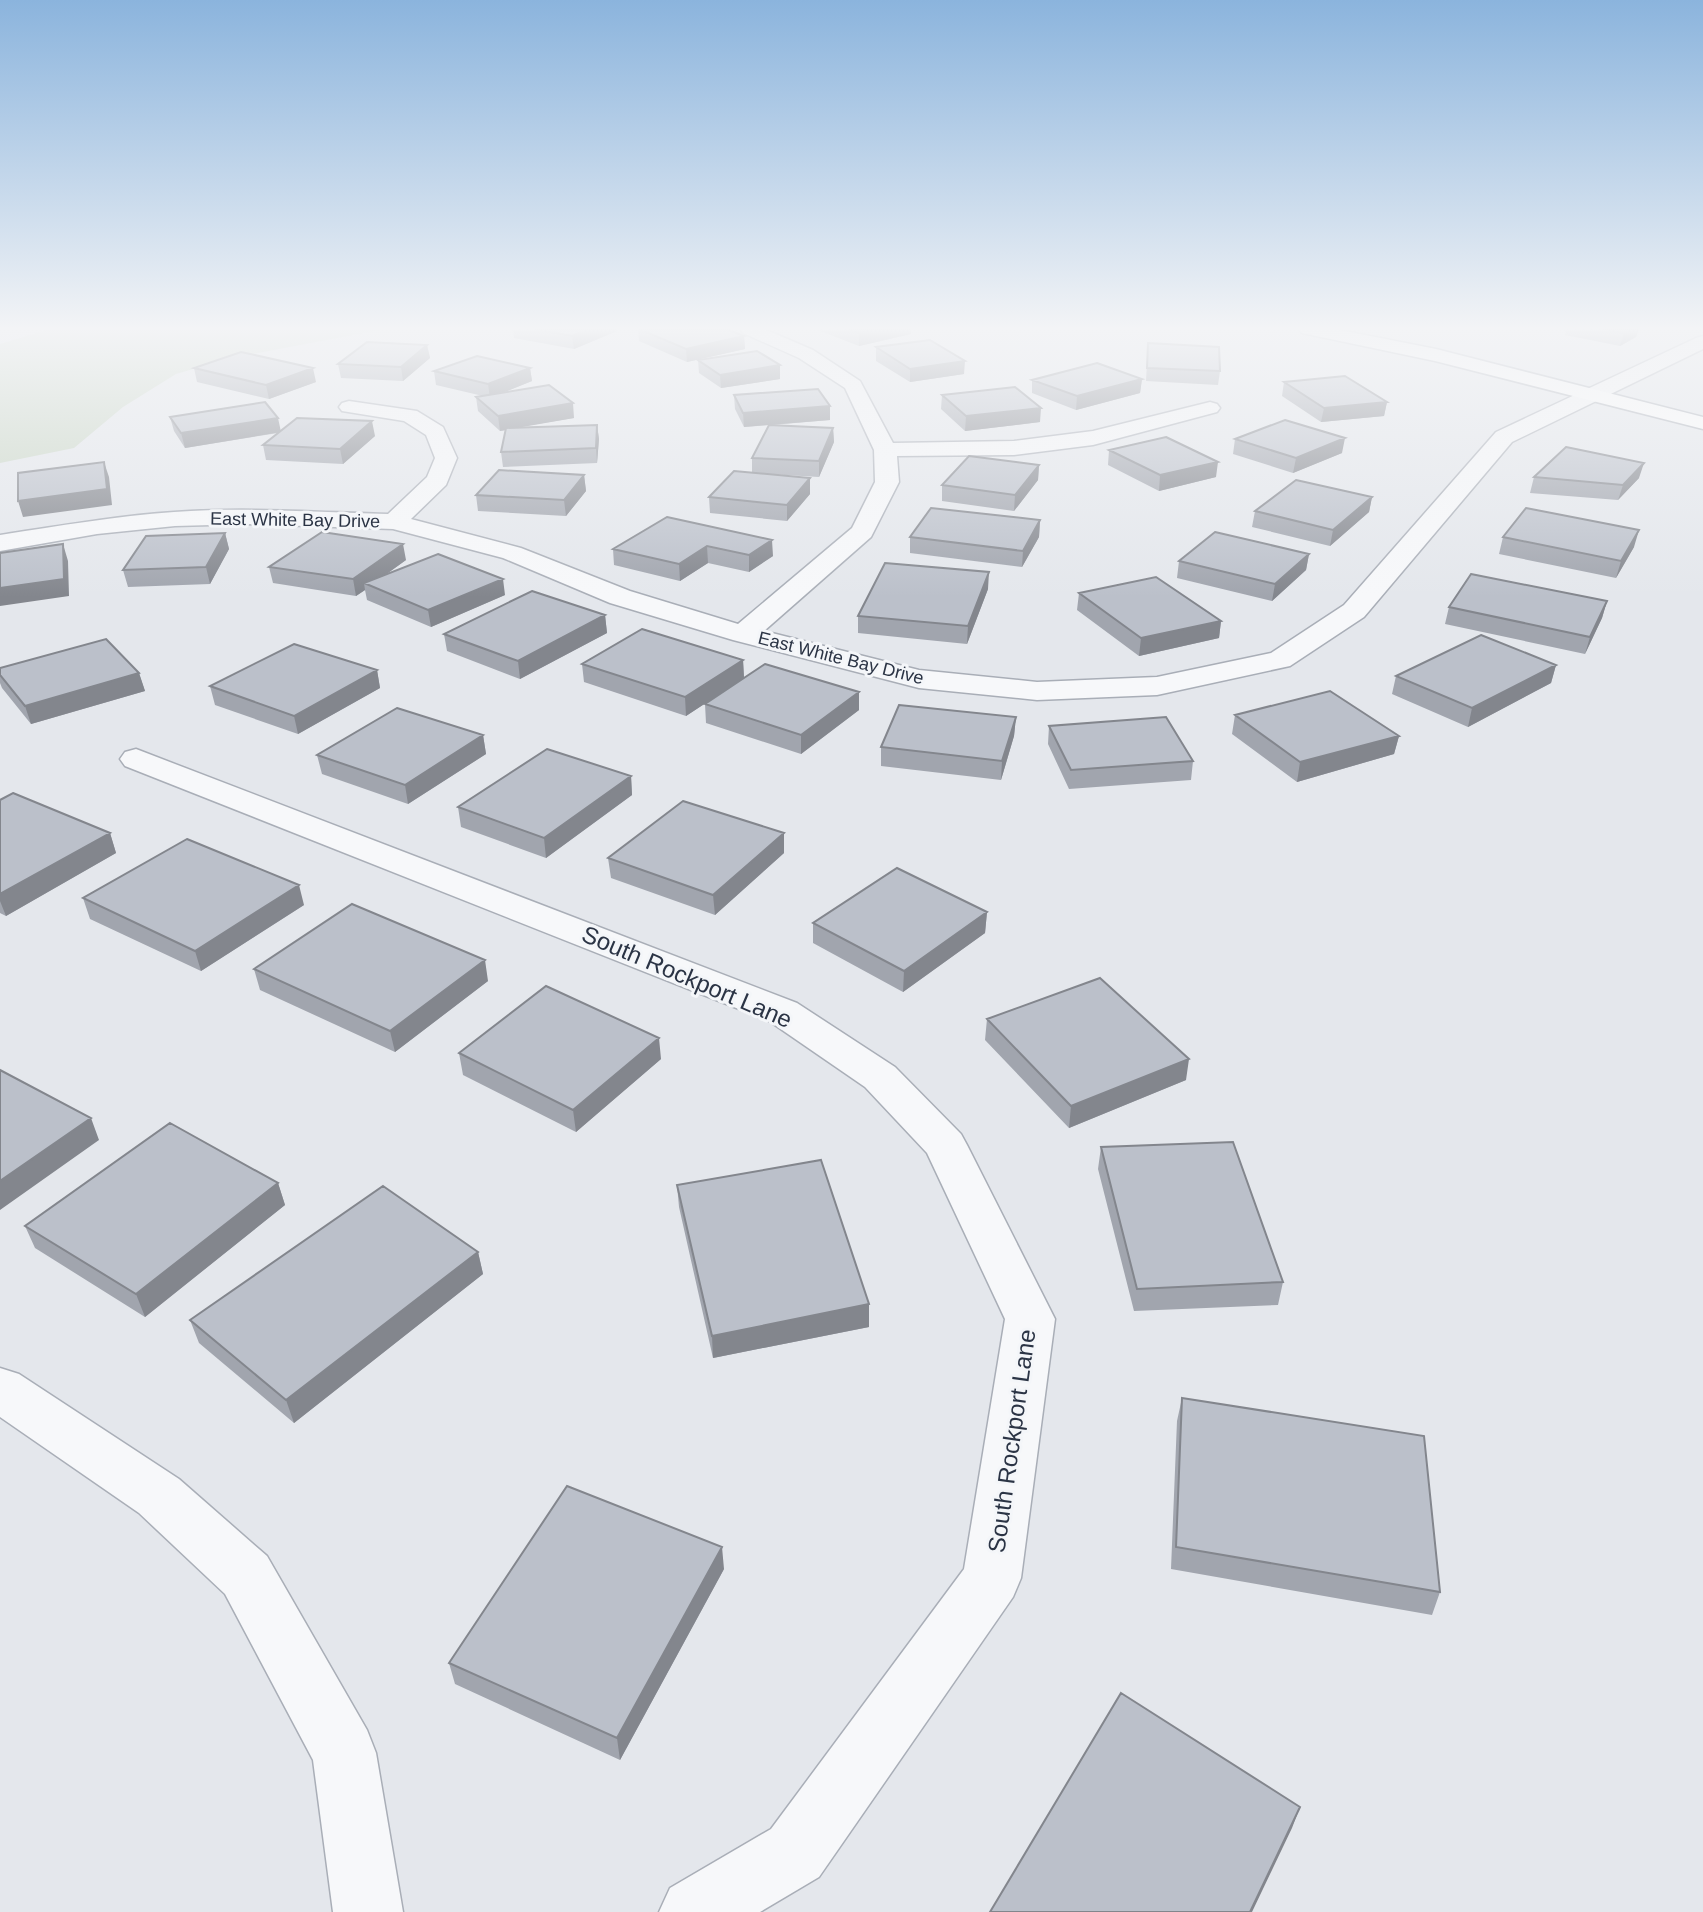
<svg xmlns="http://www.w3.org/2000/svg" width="1703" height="1912" viewBox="0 0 1703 1912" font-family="Arial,sans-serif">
<rect width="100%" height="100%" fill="#e4e7ec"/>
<path fill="#c9d6c5" d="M 50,329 L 385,329 L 231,358 L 176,374 L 123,407 L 74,448 L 0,463 L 0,344 Z"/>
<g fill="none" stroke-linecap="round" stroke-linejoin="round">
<defs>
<path id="street" d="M 740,329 L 764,329 L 813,350 L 860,381 L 893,443 L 1014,441 L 1093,431 L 1210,402 L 1217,404 L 1220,408 L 1217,412 L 1093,445 L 1014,455 L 897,456 L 899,482 L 871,537 L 764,631 L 919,670 L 1037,682 L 1157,677 L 1271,653 L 1344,605 L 1496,432 L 1696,338 L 1703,336 L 1703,349 L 1512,442 L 1364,617 L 1290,666 L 1157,695 L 1037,700 L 919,688 L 733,640 L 610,603 L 503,558 L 393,529 L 248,524 L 175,526 L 97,534 L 0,551 L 0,535 C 58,526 116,516 174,512 C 245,507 317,512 388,514 L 427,477 L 435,458 L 426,435 L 404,421 L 342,411 L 339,407 L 342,403 L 349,401 L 417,411 L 443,427 L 457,458 L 446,485 L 411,519 L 521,548 L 630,591 L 738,624 L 852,528 L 875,482 L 874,450 L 845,388 L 799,358 L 743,333 Z
M 136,749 L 797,1003 L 895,1067 L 961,1134 L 967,1145 L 1055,1319 L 1021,1578 L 1013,1597 L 819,1877 L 760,1912 L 659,1912 L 670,1888 L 771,1829 L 964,1569 L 1005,1319 L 927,1153 L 865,1087 L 769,1021 L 125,766 L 120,759 L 125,752 Z
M 0,1368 L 19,1374 L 179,1479 L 267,1556 L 367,1730 L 376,1753 L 403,1912 L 333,1912 L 313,1760 L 225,1594 L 139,1513 L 0,1417 Z"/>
<path id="secondary" d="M 1299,329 L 1335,329 L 1436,349 L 1703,417 L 1703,429 L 1435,361 L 1302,333 Z"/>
</defs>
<use href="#street" stroke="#a9aeb7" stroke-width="3"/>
<use href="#secondary" stroke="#a9aeb7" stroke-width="3"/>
<use href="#street" fill="#f7f8fa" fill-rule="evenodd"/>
<use href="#secondary" fill="#fff" fill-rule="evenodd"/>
</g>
<path fill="#a1a5ae" d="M 513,329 L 617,329 L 617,331 L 574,349 L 514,338 Z
M 638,329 L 744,336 L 745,349 L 687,362 L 639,341 Z
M 815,329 L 911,329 L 911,334 L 859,346 Z
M 1566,329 L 1639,329 L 1636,337 L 1620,346 L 1565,335 Z
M 1148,343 L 1220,371 L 1218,385 L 1146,381 Z
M 427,345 L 430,358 L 403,381 L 341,378 L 338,364 Z
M 876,347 L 964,374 L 910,382 L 876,361 Z
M 698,360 L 780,365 L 780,379 L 721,388 L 699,373 Z
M 194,368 L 316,382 L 269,399 L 197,382 Z
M 530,368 L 532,381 L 502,393 L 574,418 L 519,427 L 597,425 L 599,439 L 597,463 L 503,467 L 501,452 L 506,430 L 500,431 L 478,411 L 476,397 L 483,396 L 436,385 L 434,371 Z
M 1142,379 L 1140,393 L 1076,410 L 1032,393 L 1032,380 Z
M 1284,382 L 1387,402 L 1384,416 L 1321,422 L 1282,396 Z
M 734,395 L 830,406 L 830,420 L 772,425 L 833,428 L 834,442 L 819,477 L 768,474 L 810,494 L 787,521 L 710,513 L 709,497 L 752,473 L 752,458 L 769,425 L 744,427 L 735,409 Z
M 942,395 L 1040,422 L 965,431 L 941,409 Z
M 170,417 L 280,431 L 375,436 L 343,464 L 266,460 L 263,445 L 278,433 L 185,448 L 174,431 Z
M 1235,439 L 1342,453 L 1293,473 L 1233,454 Z
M 1109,450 L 1216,477 L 1159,491 L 1108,465 Z
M 1039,465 L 1038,480 L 1014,511 L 942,501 L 942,485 Z
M 584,475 L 586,491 L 566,516 L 478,511 L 476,495 Z
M 1534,477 L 1639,478 L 1618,500 L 1530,493 Z
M 1372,497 L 1369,512 L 1330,546 L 1252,527 L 1255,511 Z
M 667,517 L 773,556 L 749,572 L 708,563 L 680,581 L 614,565 L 613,549 Z
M 1040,520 L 1039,537 L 1022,567 L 910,553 L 910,537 Z
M 225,533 L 229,549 L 210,584 L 128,587 L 123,570 Z
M 1503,537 L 1634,547 L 1616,578 L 1499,554 Z
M 1309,554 L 1306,570 L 1272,601 L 1177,578 L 1179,561 Z
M 406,560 L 385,575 L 505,595 L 431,627 L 367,600 L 365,590 L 356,596 L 273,583 L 269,567 Z
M 988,589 L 967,644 L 858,633 L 858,616 Z
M 1079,593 L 1221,621 L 1219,638 L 1139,656 L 1077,610 Z
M 1607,601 L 1602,618 L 1585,654 L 1445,624 L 1449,607 Z
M 605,615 L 607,633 L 520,679 L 447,651 L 444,634 Z
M 743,660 L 744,678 L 686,716 L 584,682 L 582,664 Z
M 1556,665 L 1551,683 L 1468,727 L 1392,694 L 1396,676 Z
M 0,668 L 139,673 L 145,691 L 31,724 L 2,688 L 0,683 Z
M 377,670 L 380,688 L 298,734 L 215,705 L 210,686 Z
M 705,704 L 859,710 L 801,754 L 706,723 Z
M 1235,715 L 1399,736 L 1394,754 L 1297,782 L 1232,734 Z
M 1016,717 L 1014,736 L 1001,780 L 881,766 L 881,747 Z
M 1049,726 L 1193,761 L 1191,780 L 1069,789 L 1048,744 Z
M 483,735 L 486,754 L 408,804 L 322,774 L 317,755 Z
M 631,776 L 632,795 L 546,858 L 461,827 L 458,807 Z
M 0,800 L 110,833 L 116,853 L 6,916 L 0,913 Z
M 784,833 L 784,853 L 715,915 L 611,878 L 608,858 Z
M 83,898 L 304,905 L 201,971 L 90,919 Z
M 987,912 L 985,933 L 903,992 L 813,943 L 813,923 Z
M 254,969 L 488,981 L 395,1052 L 260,990 Z
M 987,1019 L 1186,1080 L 1069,1128 L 985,1040 Z
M 459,1053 L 661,1059 L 576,1132 L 463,1075 Z
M 1101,1147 L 1283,1282 L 1278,1305 L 1134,1311 L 1098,1169 Z
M 278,1183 L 285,1205 L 145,1317 L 35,1248 L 25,1226 Z
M 677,1185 L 869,1327 L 713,1358 L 679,1207 Z
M 478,1252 L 483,1274 L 294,1423 L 199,1343 L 190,1320 Z
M 1182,1398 L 1440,1592 L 1432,1615 L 1171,1569 L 1177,1421 Z
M 724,1569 L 620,1760 L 455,1684 L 449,1663 Z"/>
<path fill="#83868d" d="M 590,329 L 617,329 L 617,331 L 574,349 L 572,336 Z
M 876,329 L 911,329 L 911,334 L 859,346 L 859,333 Z
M 1631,329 L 1639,329 L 1636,337 L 1620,346 L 1624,333 Z
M 744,336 L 745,349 L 687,362 L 686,349 Z
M 427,345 L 430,358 L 403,381 L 401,367 Z
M 965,361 L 964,374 L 910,382 L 910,369 Z
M 780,365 L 780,379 L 721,388 L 720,375 Z
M 313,368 L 316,382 L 269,399 L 266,385 Z
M 530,368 L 532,381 L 490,398 L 488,384 Z
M 1142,379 L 1140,393 L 1076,410 L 1077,396 Z
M 1387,402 L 1384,416 L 1321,422 L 1324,408 Z
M 573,403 L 574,418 L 500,431 L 498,416 Z
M 830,406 L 830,420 L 744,427 L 743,413 Z
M 1041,408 L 1040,422 L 965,431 L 966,416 Z
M 278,418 L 281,432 L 185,448 L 181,433 Z
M 372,421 L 375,436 L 343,464 L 340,449 Z
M 597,425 L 599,439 L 597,463 L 596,448 Z
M 833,428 L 834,442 L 819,477 L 819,461 Z
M 1345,438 L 1342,453 L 1293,473 L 1296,458 Z
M 104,462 L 109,477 L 112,505 L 23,517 L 18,501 Z
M 1218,462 L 1216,477 L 1159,491 L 1160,475 Z
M 1644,463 L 1639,478 L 1618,500 L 1623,485 Z
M 1039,465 L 1038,480 L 1014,511 L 1015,495 Z
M 584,475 L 586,491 L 566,516 L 564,500 Z
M 810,478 L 810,494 L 787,521 L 787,505 Z
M 1372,497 L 1369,512 L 1330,546 L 1333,530 Z
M 1040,520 L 1039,537 L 1022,567 L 1023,551 Z
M 1639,530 L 1634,547 L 1616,578 L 1621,561 Z
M 225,533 L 229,549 L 210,584 L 206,567 Z
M 772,540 L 773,556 L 749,572 L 749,555 Z
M 63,544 L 68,561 L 69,596 L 0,606 L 0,588 Z
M 403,544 L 406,560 L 370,586 L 364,583 L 365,590 L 356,596 L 353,579 Z
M 707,546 L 708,563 L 680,581 L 679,564 Z
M 1309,554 L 1306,570 L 1272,601 L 1275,584 Z
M 989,572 L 988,589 L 967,644 L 968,626 Z
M 503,579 L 505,595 L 431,627 L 428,610 Z
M 1607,601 L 1602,618 L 1585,654 L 1590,637 Z
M 605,615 L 607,633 L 520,679 L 518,661 Z
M 1221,621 L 1219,638 L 1139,656 L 1141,638 Z
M 743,660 L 744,678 L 686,716 L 685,697 Z
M 1556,665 L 1551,683 L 1468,727 L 1472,708 Z
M 377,670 L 380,688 L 298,734 L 294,716 Z
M 139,673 L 145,691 L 31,724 L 25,706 Z
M 859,692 L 859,710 L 801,754 L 801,735 Z
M 1016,717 L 1014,736 L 1001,780 L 1002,761 Z
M 483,735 L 486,754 L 408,804 L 405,785 Z
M 1399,736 L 1394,754 L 1297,782 L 1300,762 Z
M 631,776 L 632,795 L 546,858 L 544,838 Z
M 110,833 L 116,853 L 6,916 L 0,901 L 0,894 Z
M 784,833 L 784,853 L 715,915 L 713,895 Z
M 299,885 L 304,905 L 201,971 L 195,951 Z
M 987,912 L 985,933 L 903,992 L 904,971 Z
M 485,960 L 488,981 L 395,1052 L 390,1031 Z
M 659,1038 L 661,1059 L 576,1132 L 573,1110 Z
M 1189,1059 L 1186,1080 L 1069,1128 L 1071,1106 Z
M 91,1118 L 99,1140 L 0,1210 L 0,1181 Z
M 278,1183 L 285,1205 L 145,1317 L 136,1294 Z
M 478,1252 L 483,1274 L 294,1423 L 286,1400 Z
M 869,1304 L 869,1327 L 713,1358 L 712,1336 Z
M 722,1547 L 724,1569 L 620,1760 L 617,1738 Z
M 1300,1807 L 1292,1828 L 1252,1912 L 1250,1912 Z"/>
<path fill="#bbc0ca" stroke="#83868d" stroke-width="2" d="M 535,329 L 590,329 L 572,336 Z
M 639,329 L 727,329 L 744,336 L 686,349 Z
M 849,329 L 876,329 L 859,333 Z
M 1603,329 L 1631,329 L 1624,333 Z
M 930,340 L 965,361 L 910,369 L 876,347 Z
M 367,342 L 427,345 L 401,367 L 338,364 Z
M 1148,343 L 1219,347 L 1220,371 L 1147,368 Z
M 757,351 L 780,365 L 720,375 L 698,360 Z
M 241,352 L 313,368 L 266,385 L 194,368 Z
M 477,356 L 530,368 L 488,384 L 434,371 Z
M 1097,363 L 1142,379 L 1077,396 L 1032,380 Z
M 1345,376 L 1387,402 L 1324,408 L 1284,382 Z
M 549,385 L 573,403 L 498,416 L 476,397 Z
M 1015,387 L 1041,408 L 966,416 L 942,395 Z
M 818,389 L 830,406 L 743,413 L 734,395 Z
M 265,402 L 278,418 L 181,433 L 170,417 Z
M 297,418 L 372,421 L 340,449 L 263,445 Z
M 1285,420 L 1345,438 L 1296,458 L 1235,439 Z
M 597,425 L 596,448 L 501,452 L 506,428 Z
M 769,425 L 833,428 L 819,461 L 752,458 Z
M 1166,437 L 1218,462 L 1160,475 L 1109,450 Z
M 1566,447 L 1644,463 L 1623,485 L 1534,477 Z
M 969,456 L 1039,465 L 1015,495 L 942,485 Z
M 104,462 L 107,489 L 18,501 L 18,473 Z
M 499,470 L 584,475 L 564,500 L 476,495 Z
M 734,471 L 810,478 L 787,505 L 709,497 Z
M 1296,480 L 1372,497 L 1333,530 L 1255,511 Z
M 931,508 L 1040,520 L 1023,551 L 910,537 Z
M 1526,508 L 1639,530 L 1621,561 L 1503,537 Z
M 667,517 L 772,540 L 749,555 L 707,546 L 679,564 L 613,549 Z
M 322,532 L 403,544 L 353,579 L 269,567 Z
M 1215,532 L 1309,554 L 1275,584 L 1179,561 Z
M 225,533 L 206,567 L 123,570 L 146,536 Z
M 63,544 L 64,579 L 0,588 L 0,553 Z
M 438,554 L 503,579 L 428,610 L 364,583 Z
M 885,563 L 989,572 L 968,626 L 858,616 Z
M 1471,574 L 1607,601 L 1590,637 L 1449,607 Z
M 1156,577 L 1221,621 L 1141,638 L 1079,593 Z
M 532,591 L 605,615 L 518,661 L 444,634 Z
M 642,629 L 743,660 L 685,697 L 582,664 Z
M 1481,635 L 1556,665 L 1472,708 L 1396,676 Z
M 106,639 L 139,673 L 25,706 L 0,675 L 0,668 Z
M 294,644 L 377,670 L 294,716 L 210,686 Z
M 765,664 L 859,692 L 801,735 L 705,704 Z
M 1330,691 L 1399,736 L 1300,762 L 1235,715 Z
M 899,705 L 1016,717 L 1002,761 L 881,747 Z
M 397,708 L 483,735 L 405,785 L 317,755 Z
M 1166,717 L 1193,761 L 1071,770 L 1049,726 Z
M 547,749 L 631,776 L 544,838 L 458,807 Z
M 13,793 L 110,833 L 0,894 L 0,800 Z
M 683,801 L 784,833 L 713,895 L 608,858 Z
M 187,839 L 299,885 L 195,951 L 83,898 Z
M 897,868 L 987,912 L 904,971 L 813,923 Z
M 352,904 L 485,960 L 390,1031 L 254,969 Z
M 1100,978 L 1189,1059 L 1071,1106 L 987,1019 Z
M 546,986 L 659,1038 L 573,1110 L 459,1053 Z
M 0,1070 L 91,1118 L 0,1181 Z
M 170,1123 L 278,1183 L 136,1294 L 25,1226 Z
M 1233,1142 L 1283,1282 L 1137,1289 L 1101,1147 Z
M 821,1160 L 869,1304 L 712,1336 L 677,1185 Z
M 383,1186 L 478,1252 L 286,1400 L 190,1320 Z
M 1182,1398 L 1424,1436 L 1440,1592 L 1176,1547 Z
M 567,1486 L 722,1547 L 617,1738 L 449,1663 Z
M 1121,1693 L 1300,1807 L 1250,1912 L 990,1912 Z"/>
<linearGradient id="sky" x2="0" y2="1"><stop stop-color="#8bb4dd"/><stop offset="0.55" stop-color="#f3f4f6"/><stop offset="1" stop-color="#f3f4f6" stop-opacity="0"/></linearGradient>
<rect width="1703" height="597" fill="url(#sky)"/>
<g text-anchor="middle" stroke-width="6" stroke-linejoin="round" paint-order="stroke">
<g font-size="18" fill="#2b3445" stroke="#f4f6f9">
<text transform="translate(295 520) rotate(1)" y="6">East White Bay Drive</text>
<text transform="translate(841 658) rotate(14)" y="6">East White Bay Drive</text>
</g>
<g font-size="24" fill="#2b3445" stroke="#f4f6f9">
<text transform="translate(687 977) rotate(23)" y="8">South Rockport Lane</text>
<text transform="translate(1012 1441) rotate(-82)" y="8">South Rockport Lane</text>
</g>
</g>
</svg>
